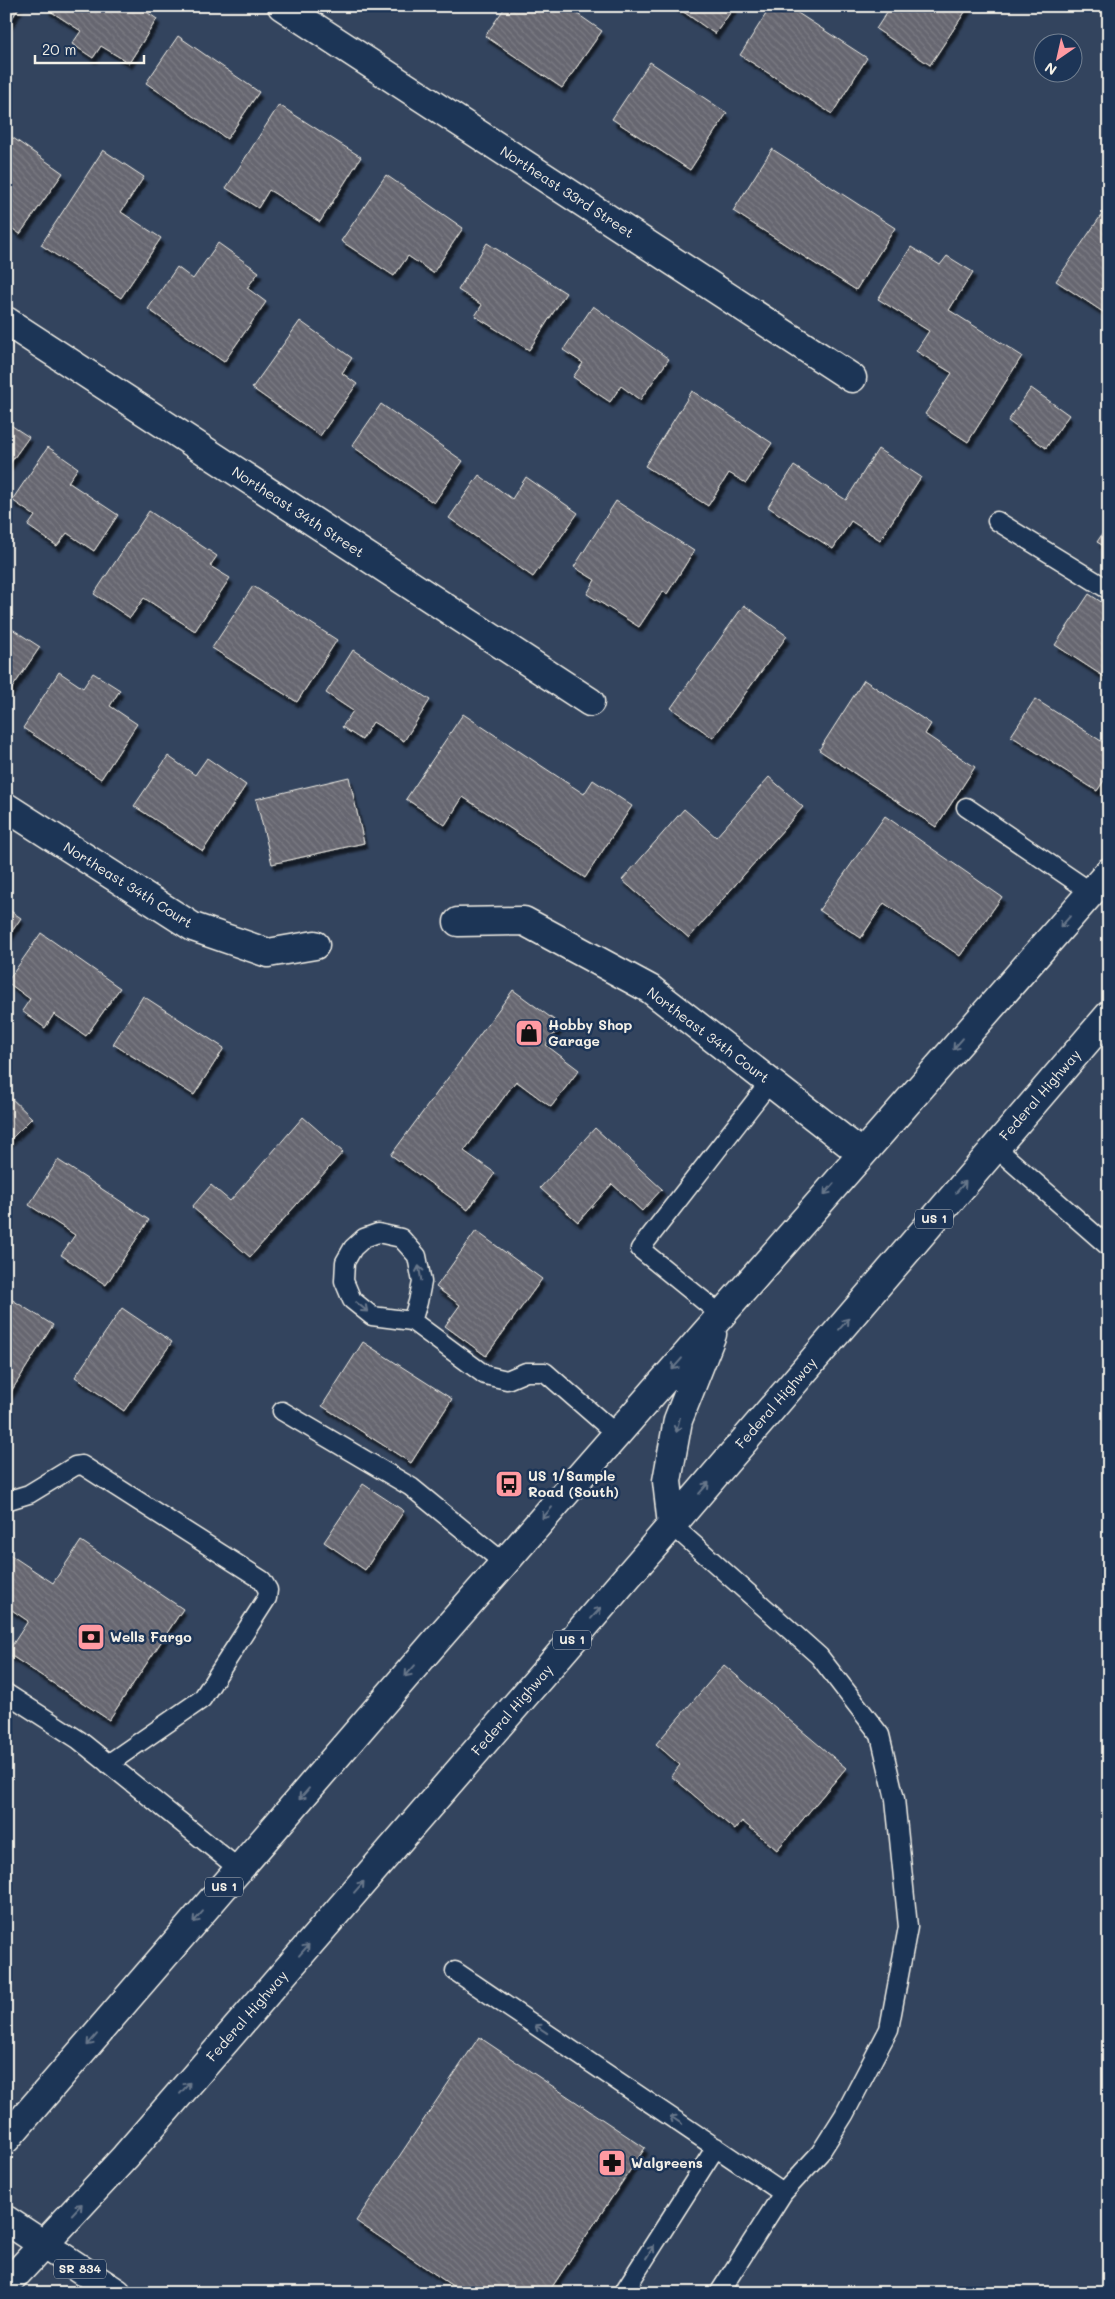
<svg xmlns="http://www.w3.org/2000/svg" width="1115" height="2299" viewBox="0 0 1115 2299" font-family="Mali,sans-serif">
<defs>
<pattern id="building-back-hatch" width="6" height="6" patternUnits="userSpaceOnUse" patternTransform="scale(1.25)"><rect width="6" height="6" fill="#666670"/><path d="M-1 5l2 2M0 0l6 6M5-1l2 2" fill="none" stroke="#7c7c84"/></pattern>
<filter id="shadow"><feDropShadow dx="3" dy="5.5" stdDeviation="1" flood-color="#0009"/></filter>
</defs>
<rect width="100%" height="100%" fill="#33445e"/>
<filter id="ink" filterUnits="userSpaceOnUse"><feTurbulence type="fractalNoise" baseFrequency=".02" numOctaves="2"/><feDisplacementMap in="SourceGraphic" scale="10" xChannelSelector="R" yChannelSelector="G"/><feConvolveMatrix kernelMatrix="1 2 1 2 8 2 1 2 1" color-interpolation-filters="sRGB"/></filter>
<g filter="url(#ink)">
<path fill="url(#building-back-hatch)" stroke="#f4f1e8" filter="url(#shadow)" d="M 6,6 L 20,6 L 6,28 Z
M 48,6 L 138,6 L 157,19 L 129,63 L 101,46 L 93,58 L 72,44 L 81,31 L 47,9 Z
M 506,6 L 566,6 L 602,31 L 562,88 L 485,36 Z
M 675,6 L 735,6 L 715,34 Z
M 771,6 L 787,6 L 867,58 L 832,114 L 740,55 Z
M 891,6 L 969,6 L 930,65 L 876,29 Z
M 178,36 L 259,92 L 227,139 L 146,83 Z
M 650,62 L 727,113 L 690,170 L 612,119 Z
M 279,105 L 361,157 L 320,222 L 269,190 L 258,208 L 226,188 Z
M 6,133 L 63,173 L 20,234 L 6,224 Z
M 772,149 L 895,228 L 856,290 L 733,211 Z
M 103,150 L 144,177 L 121,212 L 161,238 L 121,298 L 41,245 Z
M 386,175 L 463,228 L 433,273 L 408,256 L 394,276 L 341,241 Z
M 1109,204 L 1109,316 L 1056,281 Z
M 218,243 L 259,272 L 247,288 L 266,302 L 224,362 L 148,309 L 177,267 L 193,279 Z
M 487,243 L 566,293 L 529,350 L 475,316 L 482,305 L 458,290 Z
M 911,247 L 940,265 L 947,256 L 973,272 L 949,310 L 1022,356 L 968,442 L 925,414 L 952,373 L 916,351 L 929,331 L 878,299 Z
M 593,306 L 669,359 L 640,400 L 621,386 L 610,402 L 573,377 L 583,363 L 563,350 Z
M 300,321 L 352,358 L 342,373 L 357,384 L 320,436 L 252,388 Z
M 1031,388 L 1069,415 L 1046,448 L 1008,421 Z
M 692,391 L 772,443 L 746,483 L 729,473 L 708,506 L 645,466 Z
M 381,404 L 463,461 L 434,503 L 352,446 Z
M 6,422 L 29,437 L 6,469 Z
M 48,447 L 78,468 L 68,482 L 118,515 L 94,551 L 67,533 L 57,546 L 28,526 L 35,516 L 12,500 Z
M 878,449 L 921,477 L 880,540 L 851,521 L 833,549 L 768,507 L 794,466 L 846,500 Z
M 479,475 L 512,499 L 526,477 L 578,513 L 533,577 L 449,518 Z
M 616,501 L 694,551 L 667,594 L 663,591 L 639,627 L 587,594 L 595,580 L 574,567 Z
M 149,511 L 217,556 L 210,566 L 230,578 L 195,631 L 144,598 L 130,618 L 94,594 Z
M 1109,524 L 1109,549 L 1097,542 Z
M 253,586 L 337,640 L 297,702 L 212,648 Z
M 1089,594 L 1109,607 L 1109,680 L 1055,645 Z
M 744,605 L 787,636 L 713,738 L 671,708 Z
M 6,625 L 40,647 L 6,697 Z
M 353,650 L 430,700 L 404,741 L 373,722 L 362,740 L 342,727 L 353,711 L 326,693 Z
M 59,672 L 83,688 L 93,673 L 120,690 L 110,706 L 137,724 L 101,779 L 23,728 Z
M 864,680 L 931,724 L 925,734 L 975,767 L 936,827 L 819,750 Z
M 1035,699 L 1109,746 L 1109,773 L 1097,791 L 1011,736 Z
M 463,714 L 584,794 L 593,780 L 632,806 L 585,878 L 463,797 L 445,825 L 406,799 Z
M 168,756 L 195,775 L 207,758 L 246,785 L 203,851 L 134,806 Z
M 349,777 L 364,843 L 272,864 L 256,799 Z
M 769,777 L 803,807 L 689,938 L 622,880 L 684,809 L 716,837 Z
M 885,816 L 1002,897 L 960,956 L 884,903 L 861,938 L 819,910 Z
M 6,908 L 21,918 L 6,940 Z
M 41,933 L 120,988 L 86,1036 L 54,1014 L 45,1028 L 22,1011 L 30,999 L 7,982 Z
M 513,990 L 561,1025 L 546,1045 L 579,1070 L 551,1107 L 516,1081 L 464,1151 L 495,1173 L 468,1210 L 391,1155 Z
M 143,996 L 224,1048 L 194,1095 L 113,1044 Z
M 6,1093 L 32,1118 L 6,1144 Z
M 303,1117 L 343,1152 L 250,1257 L 192,1207 L 211,1185 L 230,1201 Z
M 595,1128 L 662,1189 L 642,1211 L 612,1184 L 578,1222 L 540,1188 Z
M 58,1160 L 149,1220 L 106,1285 L 61,1255 L 75,1235 L 29,1205 Z
M 476,1231 L 542,1279 L 486,1356 L 445,1326 L 460,1305 L 436,1287 Z
M 6,1296 L 53,1325 L 7,1398 L 6,1398 Z
M 122,1308 L 172,1342 L 124,1411 L 75,1377 Z
M 363,1342 L 452,1399 L 411,1463 L 322,1406 Z
M 363,1484 L 404,1511 L 365,1570 L 324,1542 Z
M 81,1541 L 183,1609 L 109,1720 L 7,1653 L 28,1621 L 6,1606 L 6,1552 L 53,1583 Z
M 724,1665 L 846,1768 L 777,1850 L 742,1821 L 735,1830 L 671,1776 L 680,1765 L 656,1744 Z
M 479,2037 L 645,2148 L 548,2293 L 463,2293 L 356,2221 Z"/>
<g fill="none" stroke-linecap="round" stroke-linejoin="round">
<defs>
<path id="service" d="M 997,521 L 1109,590
M 966,807 L 1091,892
M 995,1147 L 1109,1247
M 720,1314 L 640,1249 L 770,1082
M 412,1321 L 418,1302 L 422,1282 L 417,1256 L 401,1238 L 378,1233 L 364,1238 L 353,1248 L 345,1262 L 344,1281 L 352,1300 L 372,1316 L 412,1321 L 485,1375 L 507,1380 L 526,1372 L 545,1372 L 616,1434
M 282,1411 L 411,1487 L 504,1563
M 6,1501 L 29,1494 L 75,1466 L 82,1465 L 262,1580 L 268,1590 L 267,1598 L 202,1699 L 108,1764
M 672,1525 L 819,1656 L 880,1735 L 895,1799 L 908,1927 L 889,2029 L 844,2115 L 820,2153 L 783,2193 L 719,2293
M 6,1693 L 79,1740 L 239,1869
M 455,1971 L 783,2193
M 623,2293 L 716,2147"/>
<path id="minor" d="M 282,6 L 852,378
M 6,321 L 590,702
M 6,807 L 193,927 L 268,953 L 315,945
M 458,922 L 524,921 L 650,989 L 861,1153"/>
<path id="primary" d="M 672,1525 L 667,1481 L 678,1420 L 712,1334
M 6,2139 L 442,1634 L 1109,872
M 6,2220 L 117,2293
M 6,2285 L 125,2157 L 672,1525 L 1109,1015"/>
</defs>
<use href="#service" stroke="#f4f1e8" stroke-width="21"/>
<use href="#minor" stroke="#f4f1e8" stroke-width="31"/>
<use href="#primary" stroke="#f4f1e8" stroke-width="31"/>
<use href="#service" stroke="#1d3557" stroke-width="18"/>
<use href="#minor" stroke="#1d3557" stroke-width="28"/>
<use href="#primary" stroke="#1d3557" stroke-width="28"/>
</g>
<defs><path id="oneway-shaft" d="M-6 0H5M1.5-3L5.5 0L1.5 3" fill="none" stroke-width="1.6" stroke-linecap="round" stroke-linejoin="round" transform="scale(1.25)"/></defs>
<g stroke="#68778a">
<use href="#oneway-shaft" transform="translate(1065 922) rotate(131)"/>
<use href="#oneway-shaft" transform="translate(958 1044) rotate(131)"/>
<use href="#oneway-shaft" transform="translate(961 1187) rotate(-49)"/>
<use href="#oneway-shaft" transform="translate(829 1189) rotate(131)"/>
<use href="#oneway-shaft" transform="translate(420 1273) rotate(-100)"/>
<use href="#oneway-shaft" transform="translate(362 1307) rotate(40)"/>
<use href="#oneway-shaft" transform="translate(844 1324) rotate(-49)"/>
<use href="#oneway-shaft" transform="translate(677 1364) rotate(131)"/>
<use href="#oneway-shaft" transform="translate(678 1425) rotate(103)"/>
<use href="#oneway-shaft" transform="translate(704 1488) rotate(-49)"/>
<use href="#oneway-shaft" transform="translate(547 1513) rotate(131)"/>
<use href="#oneway-shaft" transform="translate(596 1613) rotate(-49)"/>
<use href="#oneway-shaft" transform="translate(410 1671) rotate(131)"/>
<use href="#oneway-shaft" transform="translate(304 1794) rotate(131)"/>
<use href="#oneway-shaft" transform="translate(359 1887) rotate(-49)"/>
<use href="#oneway-shaft" transform="translate(198 1917) rotate(131)"/>
<use href="#oneway-shaft" transform="translate(304 1950) rotate(-49)"/>
<use href="#oneway-shaft" transform="translate(541 2029) rotate(-146)"/>
<use href="#oneway-shaft" transform="translate(92 2040) rotate(131)"/>
<use href="#oneway-shaft" transform="translate(185 2088) rotate(-49)"/>
<use href="#oneway-shaft" transform="translate(676 2120) rotate(-146)"/>
<use href="#oneway-shaft" transform="translate(77 2209) rotate(-47)"/>
<use href="#oneway-shaft" transform="translate(650 2252) rotate(-58)"/>
</g>
</g>
<defs>
<symbol id="shop-square" viewBox="-11 -11 22 22"><rect x="-9" y="-9" width="18" height="18" rx="4" fill="#ff9aa2" stroke="#1d3557"/><path d="M-5-2.5h2.3a2.7 3.5 0 0 1 5.4 0H5L5.5 6h-11ZM-1.5-2.5h3a1.5 2.3 0 0 0-3 0Z" fill="#111"/></symbol>
<symbol id="bus-square" viewBox="-11 -11 22 22"><rect x="-9" y="-9" width="18" height="18" rx="4" fill="#ff9aa2" stroke="#1d3557"/><path d="M-5-6H5V4H4V6H2V4H-2V6H-4V4H-5ZM-3.5-4V0h7V-4ZM-3.5 1.2v1.5H-2V1.2ZM2 1.2v1.5H3.5V1.2Z" fill="#111"/></symbol>
<symbol id="bank-square" viewBox="-11 -11 22 22"><rect x="-9" y="-9" width="18" height="18" rx="4" fill="#ff9aa2" stroke="#1d3557"/><path d="M-6-4H6V4H-6ZM0-2.3a2.3 2.3 0 1 0 0 4.6a2.3 2.3 0 1 0 0-4.6Z" fill="#111"/></symbol>
<symbol id="pharmacy-square" viewBox="-11 -11 22 22"><rect x="-9" y="-9" width="18" height="18" rx="4" fill="#ff9aa2" stroke="#1d3557"/><path d="M-2-6h4v4h4v4h-4v4h-4v-4h-4v-4h4Z" fill="#111"/></symbol>
</defs>
<g fill-rule="evenodd">
<use href="#shop-square" x="513" y="1017" width="32" height="32"/>
<use href="#bus-square" x="493" y="1468" width="32" height="32"/>
<use href="#bank-square" x="75" y="1621" width="32" height="32"/>
<use href="#pharmacy-square" x="596" y="2147" width="32" height="32"/>
</g>
<g text-anchor="middle" stroke-width="5" stroke-linejoin="round" paint-order="stroke">
<g fill="#1d3557" stroke="#b4b9bc" stroke-width="1">
<rect x="915" y="1209.5" width="38" height="19" rx="4"/>
<rect x="553" y="1630.5" width="38" height="19" rx="4"/>
<rect x="205" y="1877.5" width="38" height="19" rx="4"/>
<rect x="54" y="2259.5" width="52" height="19" rx="4"/>
</g>
<g font-size="12" font-weight="bold" fill="#f4f1e8">
<text x="934" y="1223">US 1</text>
<text x="572" y="1644">US 1</text>
<text x="224" y="1891">US 1</text>
<text x="80" y="2273">SR 834</text>
</g>
<g font-size="14" fill="#f4f1e8" stroke="#1d3557">
<text transform="translate(567 192) rotate(33)" y="5">Northeast 33rd Street</text>
<text transform="translate(298 512) rotate(33)" y="5">Northeast 34th Street</text>
<text transform="translate(128 885) rotate(32)" y="5">Northeast 34th Court</text>
<text transform="translate(708 1035) rotate(37)" y="5">Northeast 34th Court</text>
<text transform="translate(1040 1095) rotate(-49)" y="5">Federal Highway</text>
<text transform="translate(776 1403) rotate(-49)" y="5">Federal Highway</text>
<text transform="translate(512 1710) rotate(-49)" y="5">Federal Highway</text>
<text transform="translate(247 2016) rotate(-49)" y="5">Federal Highway</text>
</g>
<g font-size="14" font-weight="bold" fill="#f4f1e8" stroke="#1d3557" text-anchor="start">
<text x="548" y="1030">Hobby Shop<tspan x="548" dy="16">Garage</tspan></text>
<text x="528" y="1481">US 1/Sample<tspan x="528" dy="16">Road (South)</tspan></text>
<text x="110" y="1642">Wells Fargo</text>
<text x="631" y="2168">Walgreens</text>
</g>
</g>
<rect width="1115" height="2299" fill="none" stroke="#1d3557" stroke-width="25"/>
<rect x="12" y="12" width="1090" height="2274" fill="none" stroke="#f4f1e8" stroke-width="2" filter="url(#ink)"/>
<g transform="translate(1058 58) rotate(214)"><circle r="24" fill="#1d3557" stroke="#738091"/>
<path d="M0-4L9 19L0 12L-9 19Z" fill="#ff9aa2"/>
<text y="-8" font-size="14" font-weight="bold" text-anchor="middle" fill="#f4f1e8">N</text>
</g>
<path d="M35 55v8h109v-8" fill="none" stroke="#f4f1e8" stroke-width="2.5"/>
<text x="42" y="55" font-size="15" fill="#f4f1e8" stroke="#1d3557" stroke-width="4" paint-order="stroke">20 m</text>
</svg>
